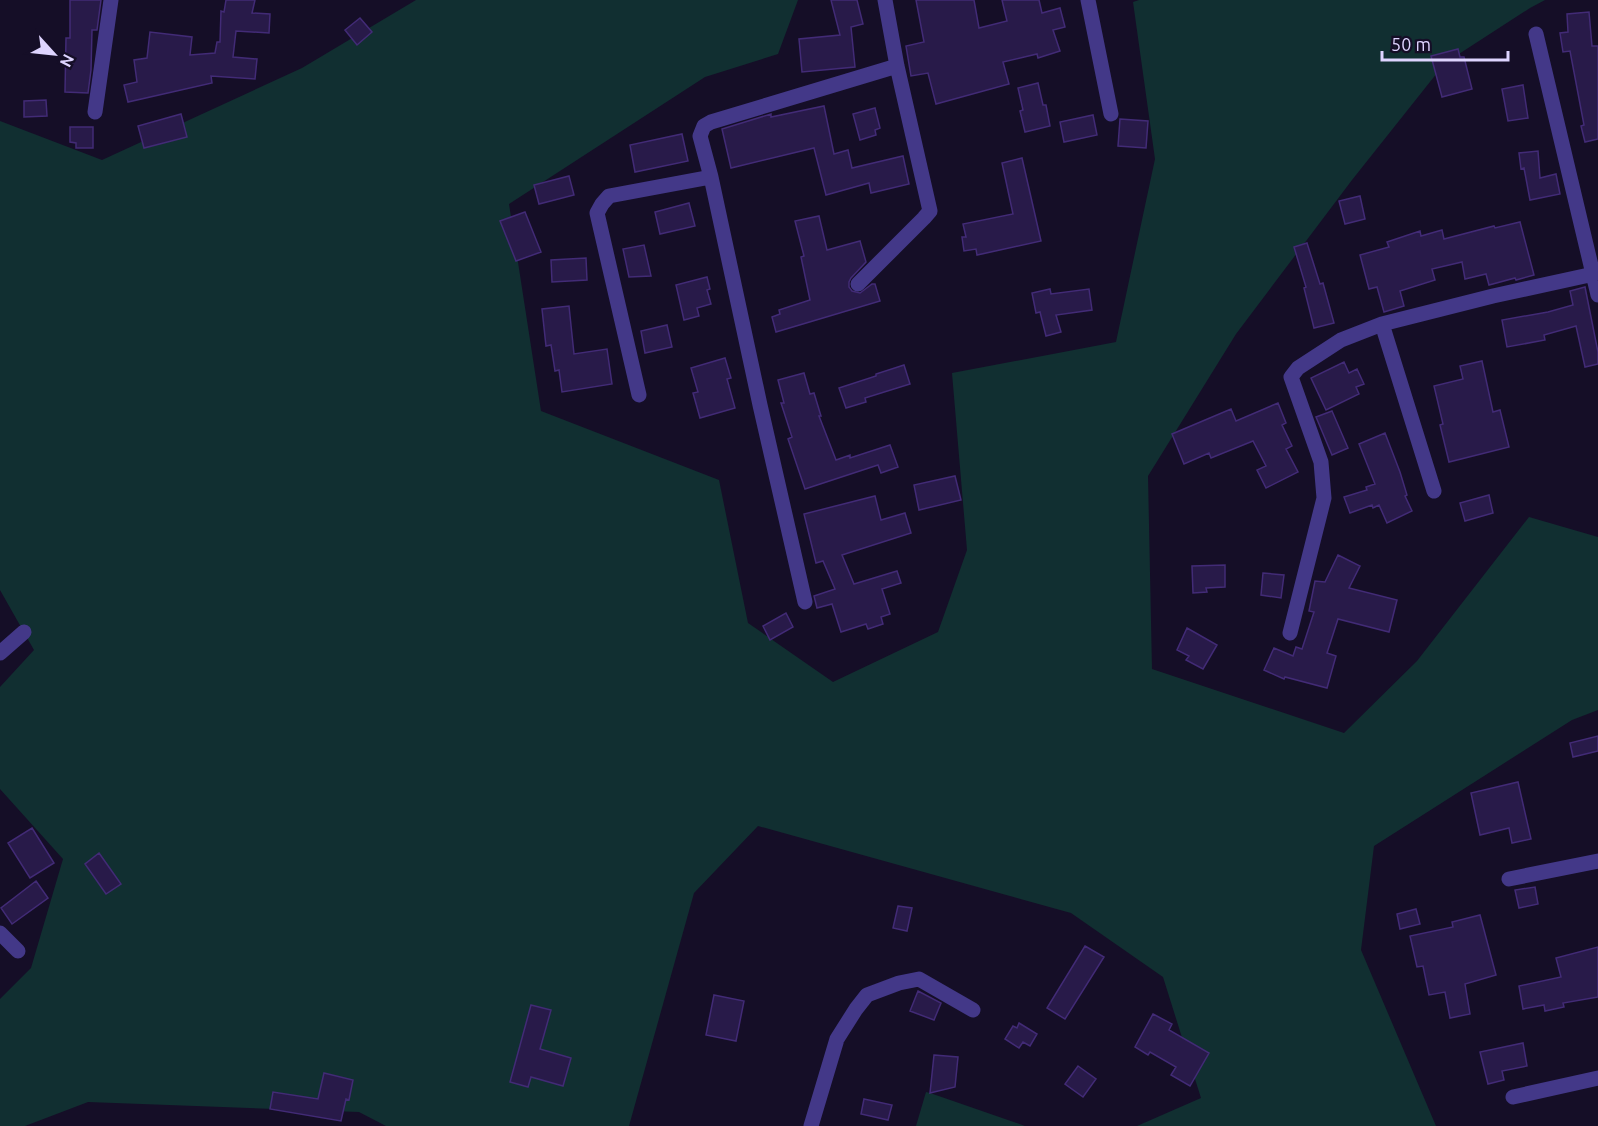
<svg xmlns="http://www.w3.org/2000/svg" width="1598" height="1126" viewBox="0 0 1598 1126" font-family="Ubuntu,sans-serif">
<rect width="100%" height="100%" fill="#150e27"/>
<path fill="#112f31" d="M 416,0 L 798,0 L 778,54 L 705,77 L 509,204 L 541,411 L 719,480 L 748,623 L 833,682 L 938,632 L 967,550 L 952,373 L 1116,342 L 1155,159 L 1133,2 L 1139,0 L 1545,0 L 1530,8 L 1445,63 L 1352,180 L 1236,334 L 1148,476 L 1152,669 L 1344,733 L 1417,661 L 1529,517 L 1598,537 L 1598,710 L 1572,720 L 1374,846 L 1361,950 L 1436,1126 L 1137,1126 L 1201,1098 L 1163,977 L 1071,913 L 758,826 L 694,893 L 629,1126 L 386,1126 L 359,1112 L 88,1102 L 25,1126 L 0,1126 L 0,999 L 31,968 L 63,859 L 0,789 L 0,687 L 34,650 L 0,590 L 0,121 L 102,160 L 302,68 Z
M 926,1092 L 930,1093 L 1025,1126 L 916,1126 Z"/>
<path fill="#281a49" stroke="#422b76" stroke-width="1.5" d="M 70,0 L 101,0 L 97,30 L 92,30 L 91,70 L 88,93 L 65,92 L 66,38 L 70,38 Z
M 226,0 L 255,0 L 252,13 L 270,14 L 269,33 L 236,31 L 233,57 L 257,59 L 255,79 L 211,76 L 212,83 L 128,102 L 124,85 L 137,82 L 134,60 L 147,58 L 150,32 L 192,37 L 190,55 L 215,53 L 217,42 L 220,42 L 221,11 L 224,12 Z
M 831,0 L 857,0 L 863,24 L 851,27 L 855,67 L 802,72 L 799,39 L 840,35 Z
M 916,0 L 974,0 L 979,28 L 1007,21 L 1002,0 L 1039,0 L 1042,13 L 1060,8 L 1065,27 L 1053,30 L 1060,51 L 1038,58 L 1037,54 L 1003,62 L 1009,84 L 936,104 L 928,73 L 911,76 L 906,46 L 924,42 Z
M 1589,12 L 1592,46 L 1598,46 L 1598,139 L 1585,142 L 1581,126 L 1584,125 L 1570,51 L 1563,52 L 1560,33 L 1568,32 L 1567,14 Z
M 360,18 L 372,32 L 357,45 L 345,30 Z
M 1458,49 L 1460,57 L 1464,57 L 1472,89 L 1442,97 L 1431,56 Z
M 1038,83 L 1043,105 L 1046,105 L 1050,126 L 1025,132 L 1020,111 L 1023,110 L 1018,88 Z
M 1523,85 L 1528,118 L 1508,121 L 1502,89 Z
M 46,100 L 47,116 L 24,117 L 24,101 Z
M 824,106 L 834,154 L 848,150 L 852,168 L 903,156 L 909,184 L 871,193 L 869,183 L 826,195 L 814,148 L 731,168 L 722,129 L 771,114 L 771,117 Z
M 875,108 L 880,128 L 875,130 L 876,135 L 860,140 L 853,114 Z
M 181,114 L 187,137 L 144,148 L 138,126 Z
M 1093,115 L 1097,135 L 1064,142 L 1060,122 Z
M 1120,119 L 1148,121 L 1146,148 L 1118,146 Z
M 70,127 L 93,127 L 93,148 L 76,148 L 76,143 L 70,142 Z
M 682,134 L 688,161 L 635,172 L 630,145 Z
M 1538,151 L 1540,178 L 1556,174 L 1560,194 L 1530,200 L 1524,168 L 1521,169 L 1519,153 Z
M 1022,158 L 1041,241 L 977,255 L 976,249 L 964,251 L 962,237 L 966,237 L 963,224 L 1013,214 L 1002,163 Z
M 569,176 L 574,195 L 539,204 L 534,185 Z
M 1360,196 L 1365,219 L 1345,224 L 1339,201 Z
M 689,203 L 695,226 L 660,234 L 655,212 Z
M 525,212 L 541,252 L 516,261 L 500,221 Z
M 819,216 L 827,250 L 860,241 L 866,262 L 851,278 L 849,282 L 849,287 L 852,291 L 860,293 L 872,284 L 875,284 L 880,301 L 776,332 L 772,317 L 780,314 L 779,310 L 810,300 L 801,257 L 804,256 L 795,221 Z
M 1520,222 L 1534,275 L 1516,280 L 1515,278 L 1489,285 L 1486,274 L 1465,279 L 1462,262 L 1432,269 L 1435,280 L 1400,291 L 1404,306 L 1384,312 L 1377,287 L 1369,289 L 1360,255 L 1389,247 L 1387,242 L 1420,231 L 1421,236 L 1442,230 L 1444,239 L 1494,226 L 1495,228 Z
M 1307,243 L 1320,284 L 1323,283 L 1334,323 L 1314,328 L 1304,288 L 1306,287 L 1294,247 Z
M 644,245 L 651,276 L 629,277 L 623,249 Z
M 586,258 L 587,280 L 552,282 L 551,260 Z
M 707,277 L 710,289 L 707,290 L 711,304 L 697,308 L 699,316 L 684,320 L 676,285 Z
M 1585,287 L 1598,352 L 1598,364 L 1585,367 L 1576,326 L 1544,335 L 1545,340 L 1507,347 L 1502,320 L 1548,312 L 1573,305 L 1570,291 Z
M 1050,289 L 1051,294 L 1089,289 L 1092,310 L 1056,315 L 1061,332 L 1046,336 L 1040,312 L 1036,313 L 1032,293 Z
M 569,306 L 574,354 L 607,349 L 612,384 L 562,392 L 559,370 L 555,371 L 551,345 L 546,346 L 542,309 Z
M 667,325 L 672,347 L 645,353 L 641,331 Z
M 725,358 L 731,378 L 727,379 L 735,408 L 700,418 L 693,393 L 698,392 L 691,368 Z
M 1482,361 L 1493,412 L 1500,410 L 1509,447 L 1449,462 L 1440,425 L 1443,424 L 1434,386 L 1463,379 L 1460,366 Z
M 1344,362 L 1349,373 L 1357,369 L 1364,384 L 1356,387 L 1359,394 L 1326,410 L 1311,378 Z
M 904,365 L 910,384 L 865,398 L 866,402 L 846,408 L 839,388 L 876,376 L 876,374 Z
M 804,373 L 810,394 L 814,393 L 821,416 L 819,416 L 836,460 L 850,455 L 850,458 L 890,445 L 898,467 L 881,473 L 878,465 L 805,489 L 788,439 L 792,437 L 781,403 L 784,403 L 778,380 Z
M 1278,403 L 1286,423 L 1282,425 L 1292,446 L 1286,449 L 1298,472 L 1266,488 L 1257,470 L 1266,466 L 1253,441 L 1211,458 L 1209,453 L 1184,464 L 1172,434 L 1231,409 L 1236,421 Z
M 1332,411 L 1348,448 L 1332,455 L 1316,417 Z
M 1385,433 L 1400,472 L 1407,495 L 1405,496 L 1412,511 L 1387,523 L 1379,505 L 1373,508 L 1372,505 L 1350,513 L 1344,497 L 1367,490 L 1366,487 L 1375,484 L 1359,444 Z
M 955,476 L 961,500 L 919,510 L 914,485 Z
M 1489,495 L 1493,513 L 1465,521 L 1460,503 Z
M 875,496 L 881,520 L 905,513 L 911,533 L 842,555 L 854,584 L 897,571 L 901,583 L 882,589 L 890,614 L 881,617 L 883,624 L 868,629 L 866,624 L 841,632 L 832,604 L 817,608 L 814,596 L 835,589 L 823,561 L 816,563 L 804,514 Z
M 1338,555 L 1360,566 L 1349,588 L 1397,600 L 1389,632 L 1338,619 L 1327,653 L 1336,656 L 1327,688 L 1285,677 L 1284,679 L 1264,670 L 1274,648 L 1293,656 L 1296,647 L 1302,649 L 1314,612 L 1309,611 L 1315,581 L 1325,582 Z
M 1225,565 L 1225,587 L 1206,588 L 1207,592 L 1193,593 L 1192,566 Z
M 1263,573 L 1284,575 L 1281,598 L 1261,595 Z
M 786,613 L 793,627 L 770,640 L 763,626 Z
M 1187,628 L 1217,645 L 1203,669 L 1186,660 L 1189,656 L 1177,650 Z
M 1598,736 L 1598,751 L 1573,757 L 1570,743 Z
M 1518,782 L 1531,839 L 1512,843 L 1509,828 L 1480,835 L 1471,793 Z
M 32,828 L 54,863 L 30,878 L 8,843 Z
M 99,853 L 121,884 L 106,894 L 85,864 Z
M 36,881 L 48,898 L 12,924 L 1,908 Z
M 1535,887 L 1538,904 L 1519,908 L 1515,890 Z
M 898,906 L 912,908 L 907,931 L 893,928 Z
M 1416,909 L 1420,924 L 1400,929 L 1397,914 Z
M 1480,915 L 1496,975 L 1465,984 L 1470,1014 L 1450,1018 L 1445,992 L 1429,995 L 1423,966 L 1417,967 L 1410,936 L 1453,927 L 1452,922 Z
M 1085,946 L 1104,957 L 1065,1019 L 1047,1008 Z
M 1598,947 L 1598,997 L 1563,1003 L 1564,1007 L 1545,1011 L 1544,1005 L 1523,1009 L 1519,986 L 1561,977 L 1556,958 Z
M 918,991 L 941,1003 L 934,1020 L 910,1011 Z
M 714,995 L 744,1001 L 736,1041 L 706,1035 Z
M 531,1005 L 551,1010 L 540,1049 L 571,1058 L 563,1086 L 531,1077 L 528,1087 L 510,1082 Z
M 1153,1014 L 1172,1024 L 1169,1030 L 1209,1053 L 1190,1086 L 1171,1075 L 1176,1067 L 1150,1052 L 1148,1055 L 1135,1047 Z
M 1019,1023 L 1037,1034 L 1030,1046 L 1023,1042 L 1019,1048 L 1005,1039 L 1013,1026 L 1017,1028 Z
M 1523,1043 L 1527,1066 L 1502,1071 L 1504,1080 L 1488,1084 L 1480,1052 Z
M 934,1055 L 958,1057 L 955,1087 L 930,1093 Z
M 1078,1066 L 1096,1079 L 1083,1097 L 1065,1084 Z
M 324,1073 L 353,1080 L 349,1100 L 346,1099 L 341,1121 L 270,1109 L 273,1092 L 318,1099 Z
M 864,1099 L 892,1105 L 888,1120 L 861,1114 Z"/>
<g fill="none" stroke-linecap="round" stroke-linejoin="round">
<path stroke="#433888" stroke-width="15" d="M 1088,0 L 1111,114
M 1536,34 L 1598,295
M 95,112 L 111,0
M 858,284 L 924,218 L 930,211 L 897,66 L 885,0
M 1382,324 L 1434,491
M 639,395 L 597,213 L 602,204 L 609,196 L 711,177
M 805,602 L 760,405 L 711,177 L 700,136 L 704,126 L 711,122 L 897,66
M 1290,633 L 1324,498 L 1321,462 L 1291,377 L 1298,368 L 1341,340 L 1382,324 L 1493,296 L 1598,273
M 0,653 L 24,632
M 1509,879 L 1598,861
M 0,933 L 18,951
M 1513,1097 L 1598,1078
M 811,1126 L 837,1039 L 856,1009 L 867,995 L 899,983 L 919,979 L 973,1010"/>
</g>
<g transform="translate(54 54) rotate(117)" stroke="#150e27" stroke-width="4.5" paint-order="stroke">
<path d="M0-4.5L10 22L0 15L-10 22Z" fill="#ded4ff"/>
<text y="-9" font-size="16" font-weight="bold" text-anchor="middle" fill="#ded4ff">N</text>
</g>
<path d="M1382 51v9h126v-9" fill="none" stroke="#ded4ff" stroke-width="3"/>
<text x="1391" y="51" font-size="18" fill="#ded4ff" stroke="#150e27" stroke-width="4.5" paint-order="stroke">50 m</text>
</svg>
